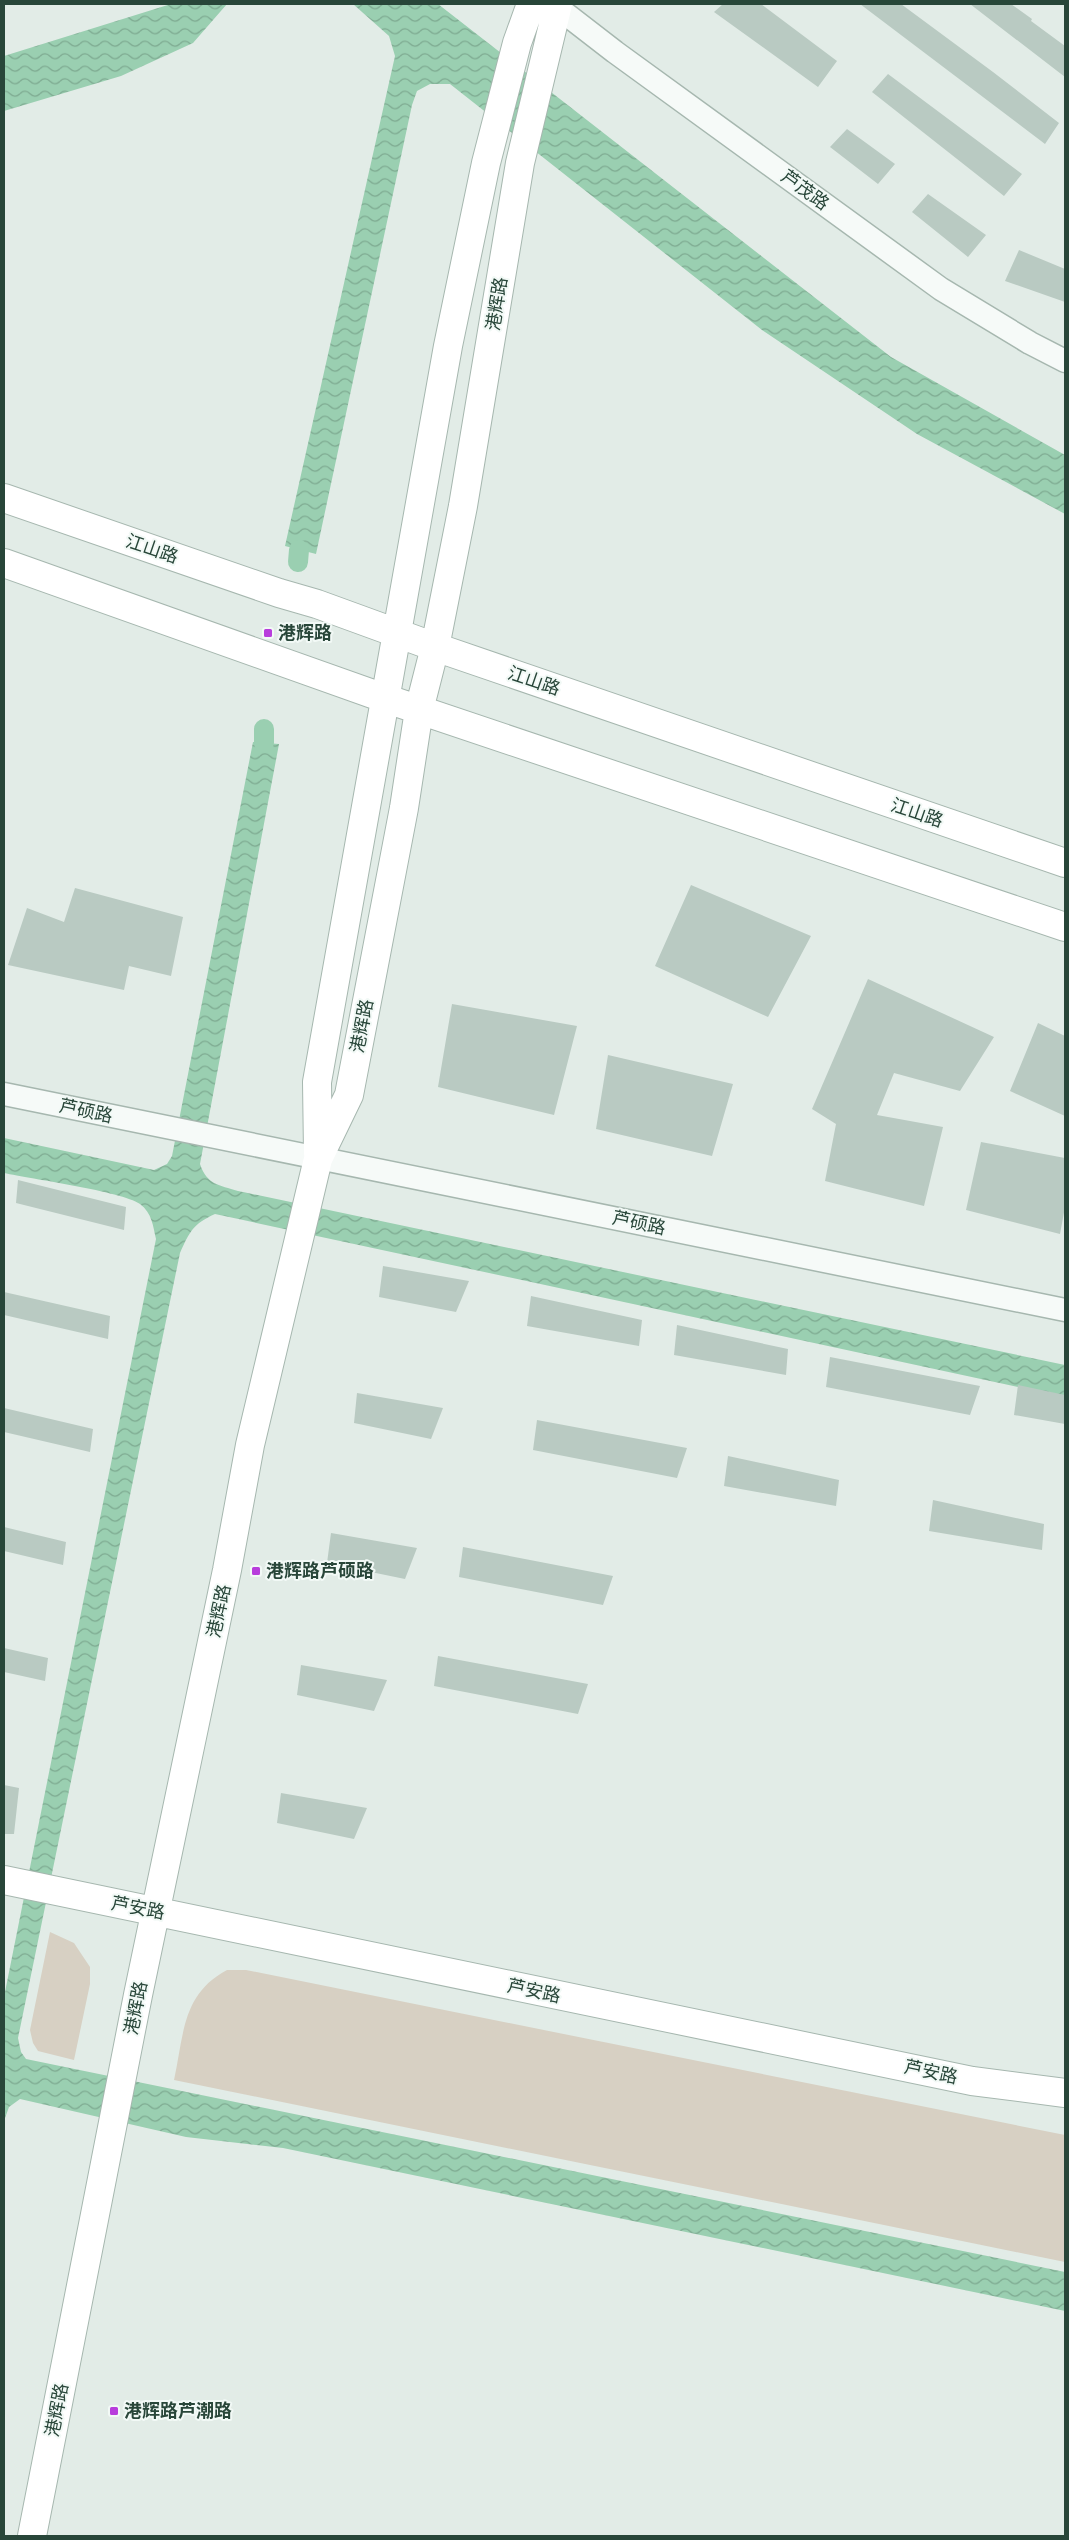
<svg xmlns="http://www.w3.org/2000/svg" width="1069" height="2540" viewBox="0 0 1069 2540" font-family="'PT Sans','Noto Sans SC',sans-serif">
<defs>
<pattern id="water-waves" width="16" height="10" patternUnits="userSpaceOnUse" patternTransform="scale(1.25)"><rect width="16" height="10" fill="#9acfb1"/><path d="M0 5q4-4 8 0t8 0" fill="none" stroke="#7eaa91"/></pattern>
</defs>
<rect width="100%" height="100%" fill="#e2ece7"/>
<path fill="#d7d0c3" d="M 50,1932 L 74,1943 L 90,1967 L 90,1984 L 74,2060 L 38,2051 L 33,2043 L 30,2030 Z
M 227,1970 L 246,1970 L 1065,2135 L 1065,2262 L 174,2080 C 184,2034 182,1994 227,1970 Z"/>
<path fill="url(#water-waves)" d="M 171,4 L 227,4 L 193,43 L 121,76 L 4,111 L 4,56 Z
M 353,4 L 438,4 L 891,357 L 1065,455 L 1065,514 L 917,434 L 762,330 L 450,84 L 430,84 L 417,91 L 412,105 L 316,554 L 285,546 L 395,56 L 389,36 Z
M 253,742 L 279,744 L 200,1164 C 207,1185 219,1185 238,1191 L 1065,1365 L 1065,1397 L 215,1214 C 193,1224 190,1231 180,1253 L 18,2038 L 21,2052 L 26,2059 L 1065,2272 L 1065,2311 L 283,2148 L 186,2137 L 20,2099 L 9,2107 L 4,2121 L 4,1997 L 156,1239 C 153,1226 152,1213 140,1204 C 121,1191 31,1179 4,1173 L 4,1138 L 154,1170 L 167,1164 L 172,1156 Z"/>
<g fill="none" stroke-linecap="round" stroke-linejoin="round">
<path stroke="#9acfb1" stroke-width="20" d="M 298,562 L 299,550
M 264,743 L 264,729"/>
</g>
<path fill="#b9cac2" d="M 723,4 L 761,4 L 837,61 L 818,87 L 714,12 Z
M 860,4 L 901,4 L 993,72 L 1059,123 L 1045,144 Z
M 970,4 L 1011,4 L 1032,19 L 1031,21 L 1065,46 L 1065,77 Z
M 888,74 L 1022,174 L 1004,196 L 872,92 Z
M 847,129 L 895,164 L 878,184 L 830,147 Z
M 928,194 L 986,235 L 968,257 L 912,212 Z
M 1019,250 L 1065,269 L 1065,302 L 1005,281 Z
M 691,885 L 811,936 L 768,1017 L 655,966 Z
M 75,888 L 183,917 L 171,976 L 129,966 L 124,990 L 8,965 L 27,908 L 64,922 Z
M 868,979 L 994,1037 L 960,1091 L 894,1073 L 877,1115 L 943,1127 L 924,1206 L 825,1181 L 836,1124 L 812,1109 Z
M 452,1004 L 577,1026 L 554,1115 L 438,1087 Z
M 1038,1023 L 1065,1036 L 1065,1116 L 1010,1091 Z
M 608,1055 L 733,1084 L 712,1156 L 596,1129 Z
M 981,1142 L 1065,1158 L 1065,1207 L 1060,1234 L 966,1210 Z
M 18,1180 L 126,1207 L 124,1230 L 16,1203 Z
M 383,1266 L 469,1281 L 456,1312 L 379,1297 Z
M 4,1292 L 110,1316 L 108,1339 L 4,1315 Z
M 531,1296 L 642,1320 L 639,1346 L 527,1326 Z
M 677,1325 L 788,1349 L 786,1375 L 674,1355 Z
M 830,1357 L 980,1386 L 970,1415 L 826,1387 Z
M 1018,1385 L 1065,1395 L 1065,1424 L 1014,1415 Z
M 357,1393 L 443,1408 L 431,1439 L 354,1423 Z
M 4,1408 L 93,1429 L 90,1452 L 4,1432 Z
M 537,1420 L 687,1448 L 677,1478 L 533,1450 Z
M 728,1456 L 839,1480 L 836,1506 L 724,1486 Z
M 933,1500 L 1044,1524 L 1042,1550 L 929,1531 Z
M 4,1527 L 66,1542 L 63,1565 L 4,1551 Z
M 331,1533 L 417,1548 L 405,1579 L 327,1563 Z
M 463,1547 L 613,1576 L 603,1605 L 459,1577 Z
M 4,1648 L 48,1658 L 45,1681 L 4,1672 Z
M 438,1656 L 588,1684 L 578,1714 L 434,1686 Z
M 301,1665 L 387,1680 L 374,1711 L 297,1695 Z
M 4,1785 L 19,1788 L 14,1834 L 4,1834 Z
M 281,1793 L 367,1808 L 354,1839 L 277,1823 Z"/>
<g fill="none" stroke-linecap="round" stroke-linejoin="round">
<defs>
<path id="street" d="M 553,4 L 615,52 L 941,289 L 1030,343 L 1065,361
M 4,1094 L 1065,1310"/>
<path id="secondary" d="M 4,498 L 279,593 L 317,604 L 435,647 L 1065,863
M 4,563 L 384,698 L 1065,927
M 318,1153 L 317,1082 L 448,346 L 486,163 L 517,43 L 531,4
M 4,1880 L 972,2081 L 1065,2093
M 32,2536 L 138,1995 L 227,1570 L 250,1445 L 318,1159 L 349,1095 L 404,808 L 419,710 L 435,647 L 463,506 L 520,163 L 558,4"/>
</defs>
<use href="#street" stroke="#a6b7af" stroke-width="25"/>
<use href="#secondary" stroke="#a6b7af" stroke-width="30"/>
<use href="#street" stroke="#f6faf8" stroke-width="22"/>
<use href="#secondary" stroke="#fff" stroke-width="28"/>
</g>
<g fill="#b83ddc" stroke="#f2f9f6" stroke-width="2">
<rect x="263" y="628" width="10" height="10" rx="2.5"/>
<rect x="251" y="1566" width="10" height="10" rx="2.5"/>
<rect x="109" y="2406" width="10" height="10" rx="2.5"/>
</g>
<g text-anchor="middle" stroke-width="4" stroke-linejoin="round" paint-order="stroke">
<g font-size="18" fill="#284639" stroke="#f2f9f6">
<text transform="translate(805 190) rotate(36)" y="6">芦茂路</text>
<text transform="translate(497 304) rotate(-81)" y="6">港辉路</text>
<text transform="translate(152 549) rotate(19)" y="6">江山路</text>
<text transform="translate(534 681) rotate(19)" y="6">江山路</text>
<text transform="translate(917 813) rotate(19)" y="6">江山路</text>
<text transform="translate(362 1026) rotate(-79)" y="6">港辉路</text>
<text transform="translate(86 1111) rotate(12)" y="6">芦硕路</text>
<text transform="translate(639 1223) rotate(12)" y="6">芦硕路</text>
<text transform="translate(219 1611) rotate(-78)" y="6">港辉路</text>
<text transform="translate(138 1908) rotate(11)" y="6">芦安路</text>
<text transform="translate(534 1991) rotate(12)" y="6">芦安路</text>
<text transform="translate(136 2008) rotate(-79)" y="6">港辉路</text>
<text transform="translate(931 2072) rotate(12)" y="6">芦安路</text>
<text transform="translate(57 2410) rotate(-79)" y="6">港辉路</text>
</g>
<g font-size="18" font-weight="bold" fill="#284639" stroke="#f2f9f6" text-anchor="start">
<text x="278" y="639">港辉路</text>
<text x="266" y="1577">港辉路芦硕路</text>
<text x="124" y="2417">港辉路芦潮路</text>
</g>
</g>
<rect width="1069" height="2540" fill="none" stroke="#284639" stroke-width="10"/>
</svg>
